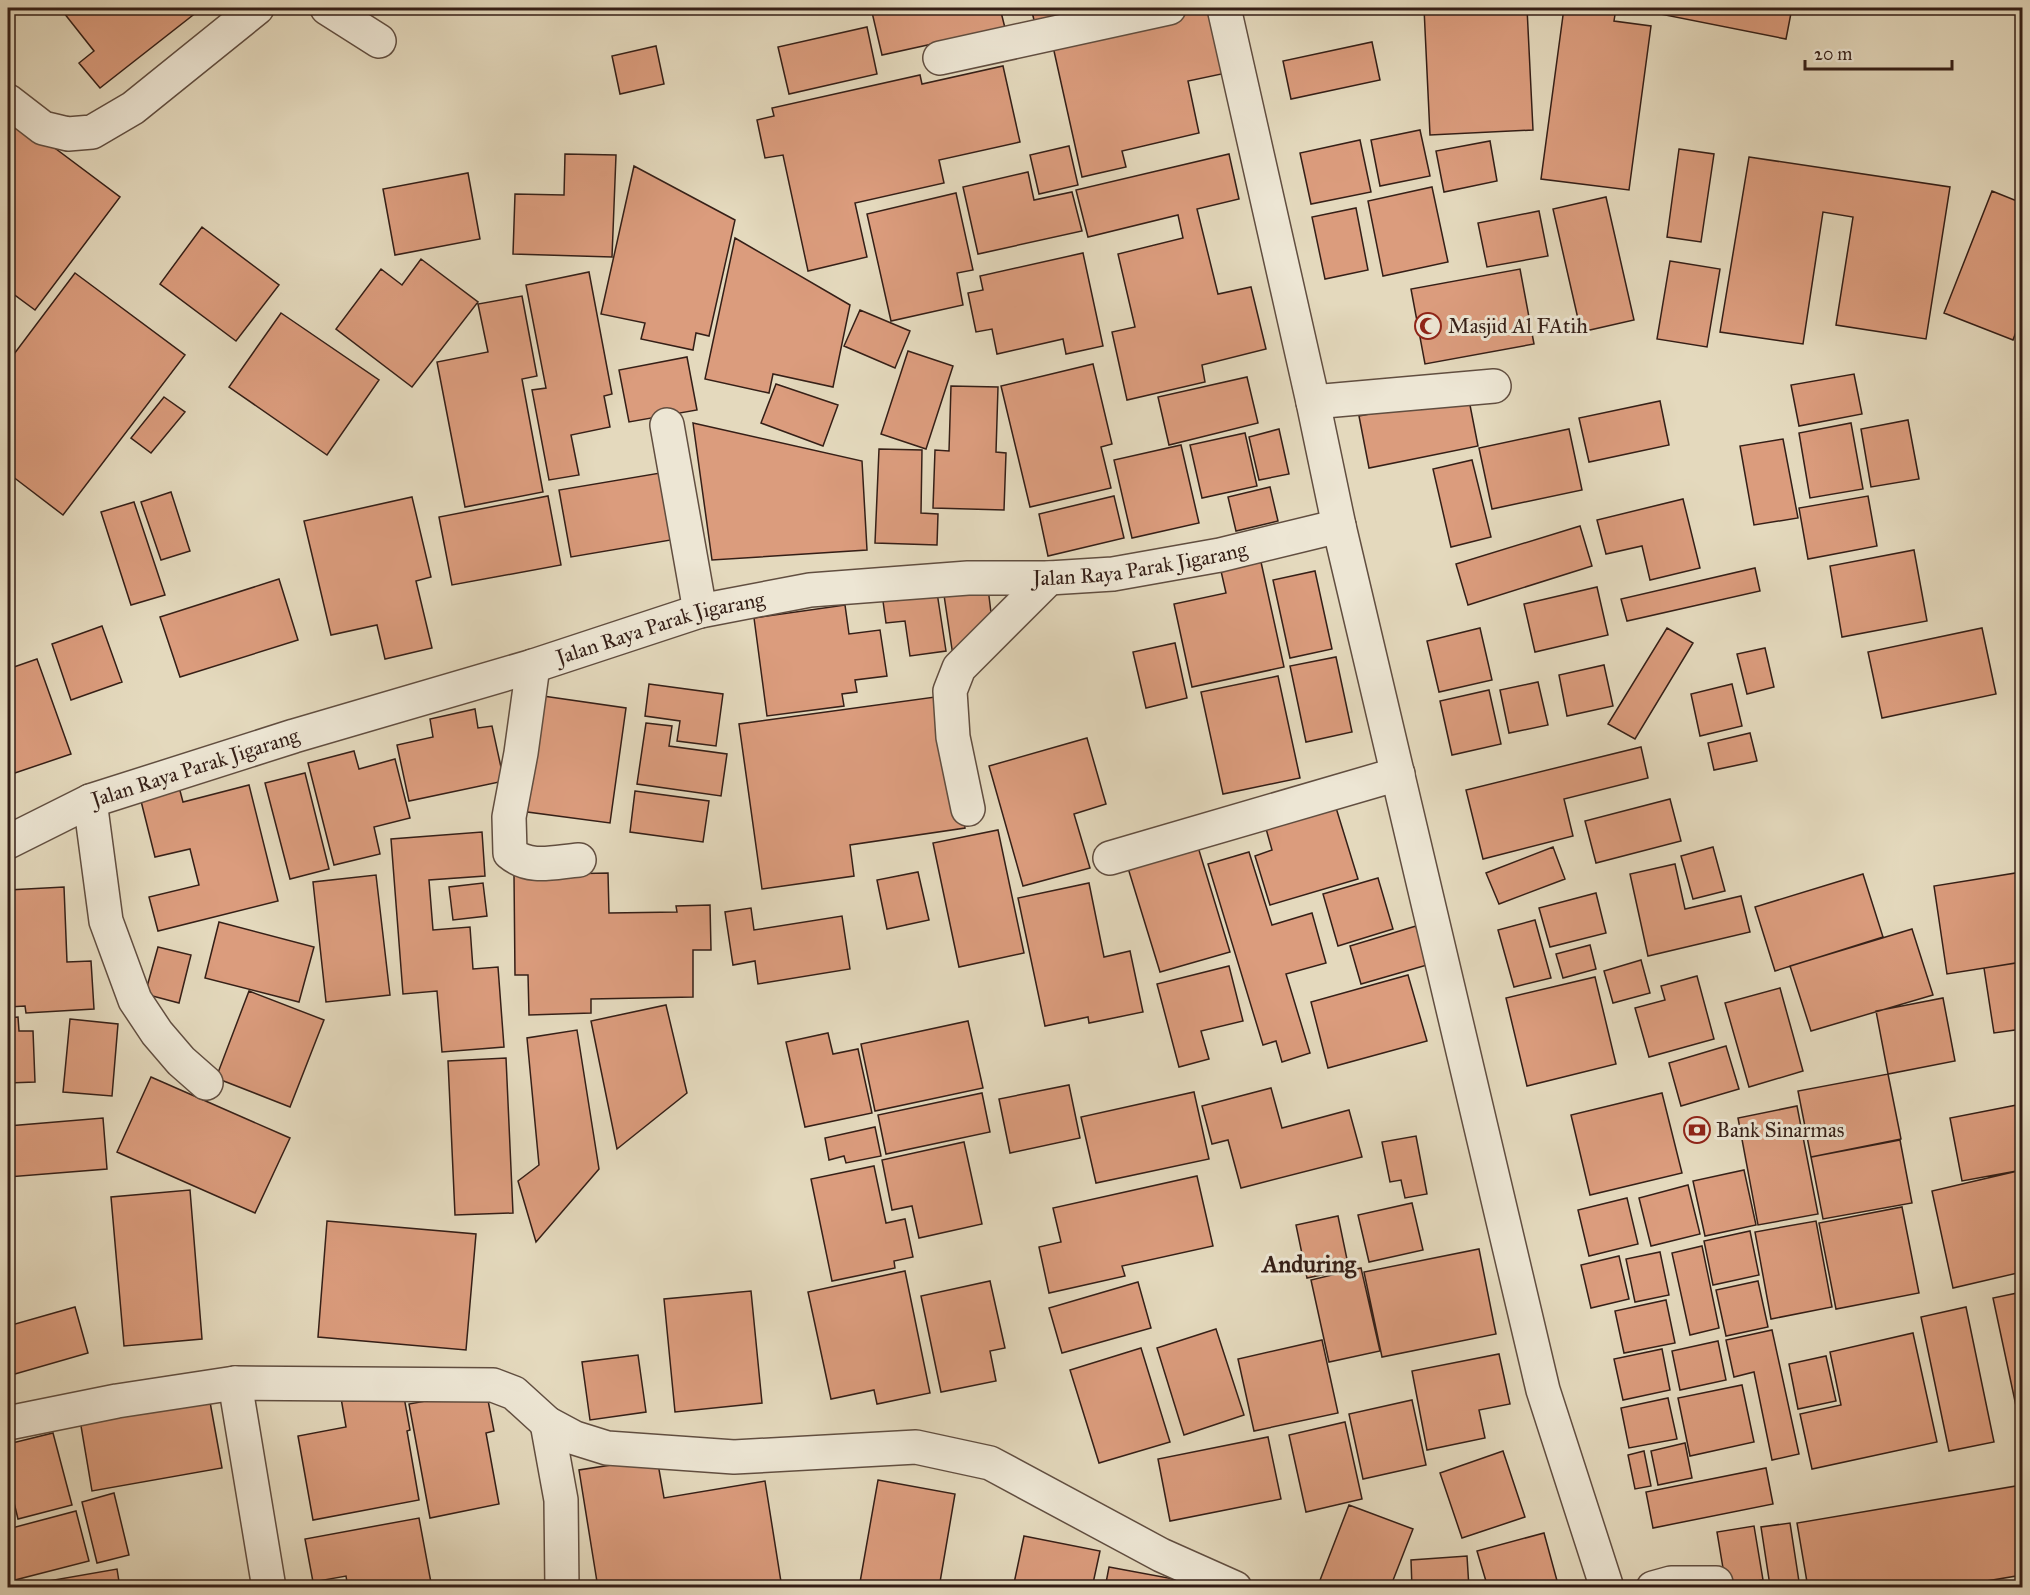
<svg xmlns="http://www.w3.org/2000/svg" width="2030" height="1595" viewBox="0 0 2030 1595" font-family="'IM FELL Great Primer',serif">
<rect width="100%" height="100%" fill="#e4d9bd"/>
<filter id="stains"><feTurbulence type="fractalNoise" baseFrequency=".00333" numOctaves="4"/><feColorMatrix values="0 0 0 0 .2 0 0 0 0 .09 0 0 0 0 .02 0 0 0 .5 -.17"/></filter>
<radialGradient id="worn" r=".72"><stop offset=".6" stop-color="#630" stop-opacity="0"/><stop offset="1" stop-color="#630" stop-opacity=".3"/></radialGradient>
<path fill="#db9c7d" stroke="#351f17" stroke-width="1.5" d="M 60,8 L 202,8 L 100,88 L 79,63 L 94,51 Z
M 871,8 L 1000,8 L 1005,28 L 882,55 Z
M 1031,8 L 1125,8 L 1036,28 Z
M 1206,8 L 1217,8 L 1231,72 L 1188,81 L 1199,133 L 1122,151 L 1126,167 L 1082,177 L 1052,42 Z
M 1424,8 L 1527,8 L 1533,130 L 1430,135 Z
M 1564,8 L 1616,8 L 1614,21 L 1651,26 L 1629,190 L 1541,179 Z
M 1656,8 L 1792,8 L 1786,39 L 1655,13 Z
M 867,27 L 877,74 L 789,94 L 778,47 Z
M 1372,42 L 1380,80 L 1291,99 L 1283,61 Z
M 656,46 L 664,84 L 620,94 L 612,56 Z
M 1003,66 L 1020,142 L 939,160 L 944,183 L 855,203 L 867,257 L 808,271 L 783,155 L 765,158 L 757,120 L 774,116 L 772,108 L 920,75 L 922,84 Z
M 8,113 L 120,197 L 35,310 L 8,290 Z
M 1420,130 L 1430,176 L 1380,186 L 1371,140 Z
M 1360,140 L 1371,192 L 1311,204 L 1300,153 Z
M 1490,141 L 1497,181 L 1444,192 L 1436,151 Z
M 1069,146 L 1078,185 L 1039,194 L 1030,155 Z
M 1679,149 L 1714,154 L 1701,242 L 1667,237 Z
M 565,154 L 616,155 L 612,257 L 513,254 L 515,194 L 564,195 Z
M 1229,154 L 1239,199 L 1197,209 L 1218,294 L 1251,287 L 1266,349 L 1202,365 L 1205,382 L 1127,400 L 1112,332 L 1135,327 L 1118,254 L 1183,238 L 1178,215 L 1088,237 L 1076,190 Z
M 1749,157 L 1950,187 L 1926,339 L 1836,325 L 1853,217 L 1823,212 L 1803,344 L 1720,332 Z
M 634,166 L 735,220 L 709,336 L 696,333 L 693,350 L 641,339 L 645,323 L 601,314 Z
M 1028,172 L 1034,200 L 1072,192 L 1082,231 L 978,254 L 963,187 Z
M 468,173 L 480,239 L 395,255 L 383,189 Z
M 1432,187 L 1448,262 L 1383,276 L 1368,201 Z
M 1992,191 L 2022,203 L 2022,316 L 2013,340 L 1944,313 Z
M 956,193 L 973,270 L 957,273 L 963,305 L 891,321 L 867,214 Z
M 1606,197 L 1634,320 L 1581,332 L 1553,209 Z
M 1356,208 L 1368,270 L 1325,279 L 1312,217 Z
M 1539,211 L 1548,256 L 1487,267 L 1478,223 Z
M 202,227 L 279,285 L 236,341 L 160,284 Z
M 735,238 L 850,305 L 833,387 L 773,374 L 769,393 L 705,379 Z
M 1083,253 L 1103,346 L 1066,354 L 1063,339 L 997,354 L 992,329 L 976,332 L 968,293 L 983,290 L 980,276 Z
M 421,259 L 478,302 L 412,387 L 336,329 L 381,269 L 402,285 Z
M 1670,261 L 1720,269 L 1707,347 L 1657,339 Z
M 1520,269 L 1534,344 L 1425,364 L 1411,289 Z
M 589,272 L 612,394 L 604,396 L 610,427 L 571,435 L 579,475 L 549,480 L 532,390 L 546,388 L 526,285 Z
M 75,273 L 185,355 L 63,515 L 8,473 L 8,362 Z
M 522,296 L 537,376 L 522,379 L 543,492 L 465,507 L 437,362 L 488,352 L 478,304 Z
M 860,310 L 910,331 L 895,368 L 844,346 Z
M 281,313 L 379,380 L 327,455 L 229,387 Z
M 908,351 L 953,366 L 926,449 L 881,434 Z
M 687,357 L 697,410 L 629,422 L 619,370 Z
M 1093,364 L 1112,444 L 1101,447 L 1111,488 L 1030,507 L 1001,386 Z
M 1854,374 L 1862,414 L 1799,426 L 1791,385 Z
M 1247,377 L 1258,423 L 1169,445 L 1158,397 Z
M 776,384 L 838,405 L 823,446 L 761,423 Z
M 951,386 L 998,387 L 996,452 L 1006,453 L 1004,510 L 933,508 L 935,450 L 949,451 Z
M 1468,395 L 1478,446 L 1369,468 L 1359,416 Z
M 164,397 L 185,412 L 151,453 L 131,438 Z
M 1660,401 L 1669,445 L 1589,462 L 1579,418 Z
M 1908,420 L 1919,479 L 1871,487 L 1861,429 Z
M 693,423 L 862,461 L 867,550 L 712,560 Z
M 1851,423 L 1863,489 L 1810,498 L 1799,433 Z
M 1279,429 L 1289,474 L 1259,480 L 1249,437 Z
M 1569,429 L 1582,490 L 1492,509 L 1479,448 Z
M 1245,433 L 1257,486 L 1202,498 L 1190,445 Z
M 1783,439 L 1798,518 L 1754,525 L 1740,446 Z
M 1181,445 L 1199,523 L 1132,538 L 1114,460 Z
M 879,449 L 922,450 L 921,513 L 938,514 L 937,545 L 875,543 Z
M 1472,460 L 1491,537 L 1451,547 L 1433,469 Z
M 660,473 L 671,540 L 571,557 L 559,490 Z
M 1270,487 L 1278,521 L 1236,531 L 1228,497 Z
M 171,492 L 190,551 L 161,560 L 141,502 Z
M 548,496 L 561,565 L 452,585 L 439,517 Z
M 1114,496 L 1124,538 L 1048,556 L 1039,514 Z
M 1868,496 L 1877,546 L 1808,559 L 1799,508 Z
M 412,497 L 431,577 L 416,581 L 432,648 L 385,659 L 377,625 L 331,635 L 304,521 Z
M 1683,499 L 1700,568 L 1650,580 L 1642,546 L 1606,554 L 1597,520 Z
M 134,502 L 165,595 L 131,605 L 101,512 Z
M 1580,526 L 1592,566 L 1468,605 L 1456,564 Z
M 1914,550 L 1927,621 L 1842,637 L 1830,566 Z
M 1261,562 L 1284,667 L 1192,687 L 1174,604 L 1226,593 L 1221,571 Z
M 1755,568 L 1760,591 L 1627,621 L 1621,599 Z
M 1315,571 L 1332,649 L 1290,658 L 1273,580 Z
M 279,579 L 298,640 L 180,677 L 160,617 Z
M 936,586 L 946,651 L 910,656 L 905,621 L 886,623 L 882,594 Z
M 1597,587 L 1608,635 L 1535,652 L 1524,604 Z
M 988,588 L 992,621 L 953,656 L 944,595 Z
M 845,605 L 849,634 L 880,630 L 887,676 L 855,680 L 857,692 L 842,694 L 844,706 L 767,716 L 754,618 Z
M 102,626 L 122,682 L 71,700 L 52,644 Z
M 1480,628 L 1492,680 L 1439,692 L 1427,641 Z
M 1667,628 L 1693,643 L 1635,739 L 1608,724 Z
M 1982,628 L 1996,694 L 1882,718 L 1868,652 Z
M 1175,643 L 1187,698 L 1146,708 L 1133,652 Z
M 1765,648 L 1774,687 L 1747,694 L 1737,654 Z
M 1336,657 L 1352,732 L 1306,742 L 1290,666 Z
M 37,659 L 71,754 L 9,775 L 8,770 L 8,669 Z
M 1604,665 L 1613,706 L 1567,716 L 1559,675 Z
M 1278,676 L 1300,778 L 1223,794 L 1201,692 Z
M 1538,682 L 1548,725 L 1509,733 L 1500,690 Z
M 649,684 L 723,694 L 716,746 L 677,741 L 680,721 L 645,716 Z
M 1732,684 L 1742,726 L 1700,736 L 1691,694 Z
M 1489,690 L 1501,744 L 1452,755 L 1440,701 Z
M 536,695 L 626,708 L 610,823 L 520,811 Z
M 935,697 L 956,763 L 965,828 L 850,845 L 854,876 L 762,889 L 739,724 Z
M 475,709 L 478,728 L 492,726 L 504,781 L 409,801 L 397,745 L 433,737 L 430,719 Z
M 646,723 L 672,726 L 669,746 L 727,754 L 721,796 L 637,784 Z
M 1750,733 L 1757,761 L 1714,770 L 1708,743 Z
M 1087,738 L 1106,804 L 1074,814 L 1090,868 L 1023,886 L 989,766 Z
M 1641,747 L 1648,778 L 1564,799 L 1573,836 L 1483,859 L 1466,790 Z
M 354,751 L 359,769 L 395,759 L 410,818 L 374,827 L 380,854 L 334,865 L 308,763 Z
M 305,773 L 329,869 L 290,879 L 265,783 Z
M 249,785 L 278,901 L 158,931 L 149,897 L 199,885 L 190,849 L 155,857 L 140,797 L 179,787 L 183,802 Z
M 635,791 L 709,801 L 703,842 L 630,832 Z
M 1333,798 L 1358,879 L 1270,905 L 1255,856 L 1272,850 L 1263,818 Z
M 1670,799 L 1681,841 L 1596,863 L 1585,821 Z
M 998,830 L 1024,953 L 959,967 L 933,843 Z
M 482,832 L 485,876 L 429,880 L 433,930 L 470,927 L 473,969 L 498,967 L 504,1047 L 442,1052 L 437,991 L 403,994 L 391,839 Z
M 1198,847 L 1230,952 L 1160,972 L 1128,868 Z
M 1553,847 L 1565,879 L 1499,904 L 1486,873 Z
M 1713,847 L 1725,891 L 1693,899 L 1681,856 Z
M 1249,852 L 1272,925 L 1312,913 L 1326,963 L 1286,974 L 1310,1053 L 1282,1062 L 1276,1041 L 1263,1045 L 1208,864 Z
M 1675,864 L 1685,909 L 1741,896 L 1750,932 L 1648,956 L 1630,874 Z
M 918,872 L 929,920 L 887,929 L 877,880 Z
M 2022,872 L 2022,962 L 1947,974 L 1934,886 Z
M 608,873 L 609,913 L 677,912 L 676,906 L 710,905 L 711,950 L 693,950 L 693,997 L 591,999 L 591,1013 L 529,1015 L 528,975 L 515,975 L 514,875 Z
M 1863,874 L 1883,937 L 1775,971 L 1755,907 Z
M 376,875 L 390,995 L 326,1002 L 313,882 Z
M 1378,878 L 1393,929 L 1338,946 L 1323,894 Z
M 483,883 L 487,916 L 453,920 L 449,887 Z
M 1089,883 L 1104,957 L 1130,951 L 1143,1012 L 1089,1023 L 1088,1017 L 1045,1026 L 1018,898 Z
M 64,887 L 67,962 L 91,961 L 94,1009 L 26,1013 L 25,1006 L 8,1007 L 8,890 Z
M 1596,893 L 1606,933 L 1550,947 L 1539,908 Z
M 751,908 L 754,930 L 842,916 L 850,969 L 758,984 L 755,961 L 733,965 L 725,912 Z
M 1535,920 L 1551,978 L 1514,987 L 1498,930 Z
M 219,922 L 314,947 L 299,1002 L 205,978 Z
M 1416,926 L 1427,965 L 1361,984 L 1350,946 Z
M 1912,929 L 1933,995 L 1811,1031 L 1790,966 Z
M 1590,945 L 1596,969 L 1563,978 L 1556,954 Z
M 158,947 L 191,955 L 179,1003 L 145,994 Z
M 1641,960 L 1650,993 L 1613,1003 L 1604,971 Z
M 2022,962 L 2022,1029 L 1994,1033 L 1984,968 Z
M 1229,966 L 1243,1021 L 1201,1031 L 1209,1059 L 1179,1067 L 1157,984 Z
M 1408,975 L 1427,1041 L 1328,1068 L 1311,1002 Z
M 1697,976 L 1714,1039 L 1649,1057 L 1635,1008 L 1665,1000 L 1661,986 Z
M 1595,977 L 1616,1064 L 1527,1086 L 1506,998 Z
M 1780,988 L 1803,1071 L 1749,1087 L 1725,1003 Z
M 249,991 L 324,1020 L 290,1107 L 216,1078 Z
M 1943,998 L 1955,1061 L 1888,1074 L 1876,1011 Z
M 666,1005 L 687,1093 L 617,1149 L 591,1021 Z
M 18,1017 L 19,1031 L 33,1031 L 35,1082 L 8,1083 L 8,1018 Z
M 70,1019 L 118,1024 L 112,1096 L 63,1092 Z
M 968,1021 L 983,1088 L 875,1111 L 861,1044 Z
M 577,1030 L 599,1169 L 536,1242 L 518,1181 L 539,1165 L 527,1038 Z
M 828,1033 L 833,1054 L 858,1049 L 872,1113 L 805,1127 L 786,1042 Z
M 1726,1046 L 1739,1089 L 1681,1106 L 1669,1063 Z
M 506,1058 L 513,1213 L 455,1215 L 448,1061 Z
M 1888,1074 L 1901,1139 L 1811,1157 L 1798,1091 Z
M 151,1077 L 290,1138 L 255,1213 L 117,1152 Z
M 1069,1085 L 1080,1138 L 1010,1153 L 999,1099 Z
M 1271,1088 L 1282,1128 L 1349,1110 L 1362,1157 L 1241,1188 L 1228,1140 L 1212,1144 L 1202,1106 Z
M 1194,1092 L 1209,1159 L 1096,1183 L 1081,1117 Z
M 982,1093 L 990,1132 L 886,1154 L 878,1115 Z
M 1662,1093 L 1682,1173 L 1590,1195 L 1571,1115 Z
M 2022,1104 L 2022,1170 L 1962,1181 L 1950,1118 Z
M 1797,1106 L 1818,1214 L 1758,1225 L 1738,1118 Z
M 103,1118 L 107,1169 L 8,1177 L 8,1126 Z
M 875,1127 L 881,1156 L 846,1163 L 844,1156 L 829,1160 L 825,1138 Z
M 1416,1136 L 1427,1194 L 1405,1198 L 1401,1180 L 1390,1182 L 1382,1142 Z
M 1900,1140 L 1912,1203 L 1823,1219 L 1811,1157 Z
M 964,1142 L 982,1224 L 919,1238 L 912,1206 L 892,1210 L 882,1160 Z
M 874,1166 L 886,1223 L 905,1219 L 913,1257 L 894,1261 L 895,1268 L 832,1281 L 811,1179 Z
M 1744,1170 L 1756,1225 L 1705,1236 L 1693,1181 Z
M 2022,1170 L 2022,1272 L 1953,1288 L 1932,1191 Z
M 1197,1176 L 1213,1246 L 1122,1266 L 1125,1276 L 1049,1293 L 1039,1247 L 1061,1242 L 1053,1208 Z
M 1688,1185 L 1700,1234 L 1651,1246 L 1639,1198 Z
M 190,1190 L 202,1339 L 124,1346 L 111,1197 Z
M 1627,1198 L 1638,1244 L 1589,1256 L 1578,1210 Z
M 1412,1203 L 1423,1250 L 1369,1262 L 1358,1215 Z
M 1902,1207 L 1919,1293 L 1836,1309 L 1819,1223 Z
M 1338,1216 L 1349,1269 L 1307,1278 L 1296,1225 Z
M 327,1221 L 476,1234 L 466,1350 L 318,1337 Z
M 1816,1221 L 1832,1307 L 1771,1319 L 1755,1232 Z
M 1750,1231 L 1759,1275 L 1713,1285 L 1704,1241 Z
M 1702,1246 L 1719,1328 L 1690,1335 L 1672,1253 Z
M 1479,1249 L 1496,1334 L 1382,1357 L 1364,1272 Z
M 1660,1252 L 1669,1295 L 1635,1302 L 1626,1259 Z
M 1619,1256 L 1629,1299 L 1591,1308 L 1581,1265 Z
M 1361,1268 L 1380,1351 L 1329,1362 L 1311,1280 Z
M 905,1271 L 930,1393 L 877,1404 L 874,1390 L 831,1399 L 808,1292 Z
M 990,1281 L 1005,1348 L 990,1351 L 996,1381 L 941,1392 L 921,1296 Z
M 1758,1281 L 1768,1327 L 1726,1336 L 1716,1290 Z
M 1138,1282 L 1151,1328 L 1062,1353 L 1049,1308 Z
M 751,1291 L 762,1403 L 675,1412 L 664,1299 Z
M 2022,1292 L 2022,1419 L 2019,1420 L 1993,1298 Z
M 1666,1300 L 1675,1343 L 1624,1353 L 1615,1311 Z
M 75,1307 L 88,1353 L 8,1376 L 8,1326 Z
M 1966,1307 L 1994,1442 L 1949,1451 L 1921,1317 Z
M 1216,1329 L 1244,1415 L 1184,1435 L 1157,1348 Z
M 1772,1330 L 1799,1454 L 1772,1460 L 1754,1372 L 1734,1377 L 1726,1340 Z
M 1913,1333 L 1937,1442 L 1812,1469 L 1800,1414 L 1841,1405 L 1830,1352 Z
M 1322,1340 L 1338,1413 L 1254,1431 L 1238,1359 Z
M 1718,1341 L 1726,1380 L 1680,1390 L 1672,1351 Z
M 1141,1348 L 1170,1442 L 1099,1463 L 1070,1370 Z
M 1662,1349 L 1670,1390 L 1623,1400 L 1614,1359 Z
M 1499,1354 L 1510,1404 L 1479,1410 L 1485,1438 L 1427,1450 L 1412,1371 Z
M 638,1355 L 646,1412 L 590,1420 L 582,1362 Z
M 1826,1356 L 1836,1401 L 1798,1409 L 1789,1364 Z
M 1742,1385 L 1754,1442 L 1690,1456 L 1678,1398 Z
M 402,1386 L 410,1430 L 407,1431 L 419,1500 L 313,1520 L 298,1436 L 346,1427 L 341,1398 Z
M 486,1390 L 494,1431 L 486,1433 L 499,1504 L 430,1518 L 409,1404 Z
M 208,1391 L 222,1468 L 92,1491 L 79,1414 Z
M 1668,1398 L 1677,1439 L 1629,1448 L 1621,1408 Z
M 1412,1400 L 1426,1465 L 1363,1479 L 1349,1414 Z
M 1345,1422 L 1362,1499 L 1306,1512 L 1289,1435 Z
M 53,1433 L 72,1505 L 18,1519 L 8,1478 L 8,1444 Z
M 1268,1437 L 1281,1499 L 1170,1521 L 1158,1459 Z
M 1685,1443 L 1692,1478 L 1658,1485 L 1651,1451 Z
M 1503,1451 L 1525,1517 L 1462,1538 L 1440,1473 Z
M 1644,1451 L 1651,1486 L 1635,1489 L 1628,1455 Z
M 657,1458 L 664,1498 L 765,1481 L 781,1582 L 744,1588 L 598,1588 L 579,1470 Z
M 1766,1468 L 1773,1504 L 1653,1528 L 1646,1492 Z
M 878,1480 L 955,1494 L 939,1588 L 859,1588 Z
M 2022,1485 L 2022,1575 L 1945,1588 L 1808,1588 L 1797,1523 Z
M 114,1493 L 129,1555 L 97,1563 L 82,1502 Z
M 1349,1505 L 1413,1529 L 1390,1588 L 1317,1588 Z
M 76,1511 L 89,1561 L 11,1581 L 8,1567 L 8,1529 Z
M 419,1518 L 432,1588 L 348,1588 L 346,1576 L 313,1582 L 305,1539 Z
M 1790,1523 L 1800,1588 L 1759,1588 L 1770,1586 L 1761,1527 Z
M 1754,1526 L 1763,1580 L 1726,1586 L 1717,1532 Z
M 1544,1533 L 1559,1588 L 1488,1588 L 1477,1551 Z
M 1024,1536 L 1100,1551 L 1092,1588 L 1013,1588 Z
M 1467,1556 L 1469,1588 L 1412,1588 L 1411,1560 Z
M 1109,1567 L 1190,1582 L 1189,1588 L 1105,1588 Z
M 117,1569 L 120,1588 L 14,1587 Z
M 2022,1581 L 2022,1588 L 1989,1588 Z"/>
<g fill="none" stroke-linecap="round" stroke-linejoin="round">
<defs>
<g id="minor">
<path d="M 327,8 L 379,41"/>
<path d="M 1224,8 L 1313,402 L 1339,526 L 1543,1390 L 1607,1588"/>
<path d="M 940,58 L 1169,8"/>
<path d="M 8,101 L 43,128 L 68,134 L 92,132 L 133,108 L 257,8"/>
<path d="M 1313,402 L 1494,386"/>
<path d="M 667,425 L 700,611"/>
<path d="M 533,666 L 521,753 L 509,817 L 510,853 C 530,870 554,862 579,860"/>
<path d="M 90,801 L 106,921 L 135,1000 L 157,1033 L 181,1061 L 206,1083"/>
<path d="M 968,809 L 953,737 L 950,691 L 959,668 L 1049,578"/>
<path id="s1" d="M 8,842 L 90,801 L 294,736 L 533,666 L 700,611 L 810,590 L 968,578 L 1049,578 L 1113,574 L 1220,555 L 1339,526"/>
<path d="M 1110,858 L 1398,774"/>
<path d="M 235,1383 L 269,1588"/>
<path d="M 8,1423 L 117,1401 L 235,1383 L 493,1385 L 514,1393 L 547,1423 L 575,1438 L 607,1448 L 734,1457 L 916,1447 L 990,1463 L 1161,1555 L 1235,1588"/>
<path d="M 547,1423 L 561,1500 L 562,1588"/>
<path d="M 1653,1588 L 1671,1583 L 1716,1583"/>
</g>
</defs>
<use href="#minor" stroke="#614e40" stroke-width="36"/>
<use href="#minor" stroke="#ede6d4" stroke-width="33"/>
</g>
<defs>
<symbol id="mosque-ring" viewBox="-11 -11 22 22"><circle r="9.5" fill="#ede6d4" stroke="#8f2418" stroke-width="1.5"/><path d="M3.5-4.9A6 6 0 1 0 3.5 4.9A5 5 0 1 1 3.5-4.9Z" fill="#8f2418"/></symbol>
<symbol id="bank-ring" viewBox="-11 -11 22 22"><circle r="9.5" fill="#ede6d4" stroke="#8f2418" stroke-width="1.5"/><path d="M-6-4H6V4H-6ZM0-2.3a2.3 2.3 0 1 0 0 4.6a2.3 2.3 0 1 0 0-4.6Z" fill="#8f2418"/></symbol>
</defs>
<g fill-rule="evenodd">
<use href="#mosque-ring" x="1413" y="311" width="30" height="30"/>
<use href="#bank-ring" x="1682" y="1115" width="30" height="30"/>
</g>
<g text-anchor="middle" stroke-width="6" stroke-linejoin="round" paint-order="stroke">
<g font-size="21" fill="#351f17" stroke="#ede6d4" text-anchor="start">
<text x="1448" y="333">Masjid Al FAtih</text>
<text x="1716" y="1137">Bank Sinarmas</text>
</g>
<g font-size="21" fill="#351f17" stroke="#ede6d4">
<text dy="7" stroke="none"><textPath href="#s1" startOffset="1174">Jalan Raya Parak Jigarang</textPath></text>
<text dy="7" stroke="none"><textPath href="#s1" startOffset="688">Jalan Raya Parak Jigarang</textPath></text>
<text dy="7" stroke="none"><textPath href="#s1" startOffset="202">Jalan Raya Parak Jigarang</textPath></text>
</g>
<g font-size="24" font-weight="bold" fill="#351f17" stroke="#ede6d4">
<text x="1309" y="1272">Anduring</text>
</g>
</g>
<rect width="2030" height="1595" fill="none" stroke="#e4d9bd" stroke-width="30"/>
<rect x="9" y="9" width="2012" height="1577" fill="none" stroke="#351f17" stroke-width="3"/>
<rect x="15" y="15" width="2000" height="1565" fill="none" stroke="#351f17" stroke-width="1.5"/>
<path d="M1805 60v9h147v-9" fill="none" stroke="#351f17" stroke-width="3"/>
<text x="1814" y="60" font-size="18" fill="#351f17" stroke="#ede6d4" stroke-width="4.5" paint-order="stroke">20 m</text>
<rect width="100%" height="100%" filter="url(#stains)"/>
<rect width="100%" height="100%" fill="url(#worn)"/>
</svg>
